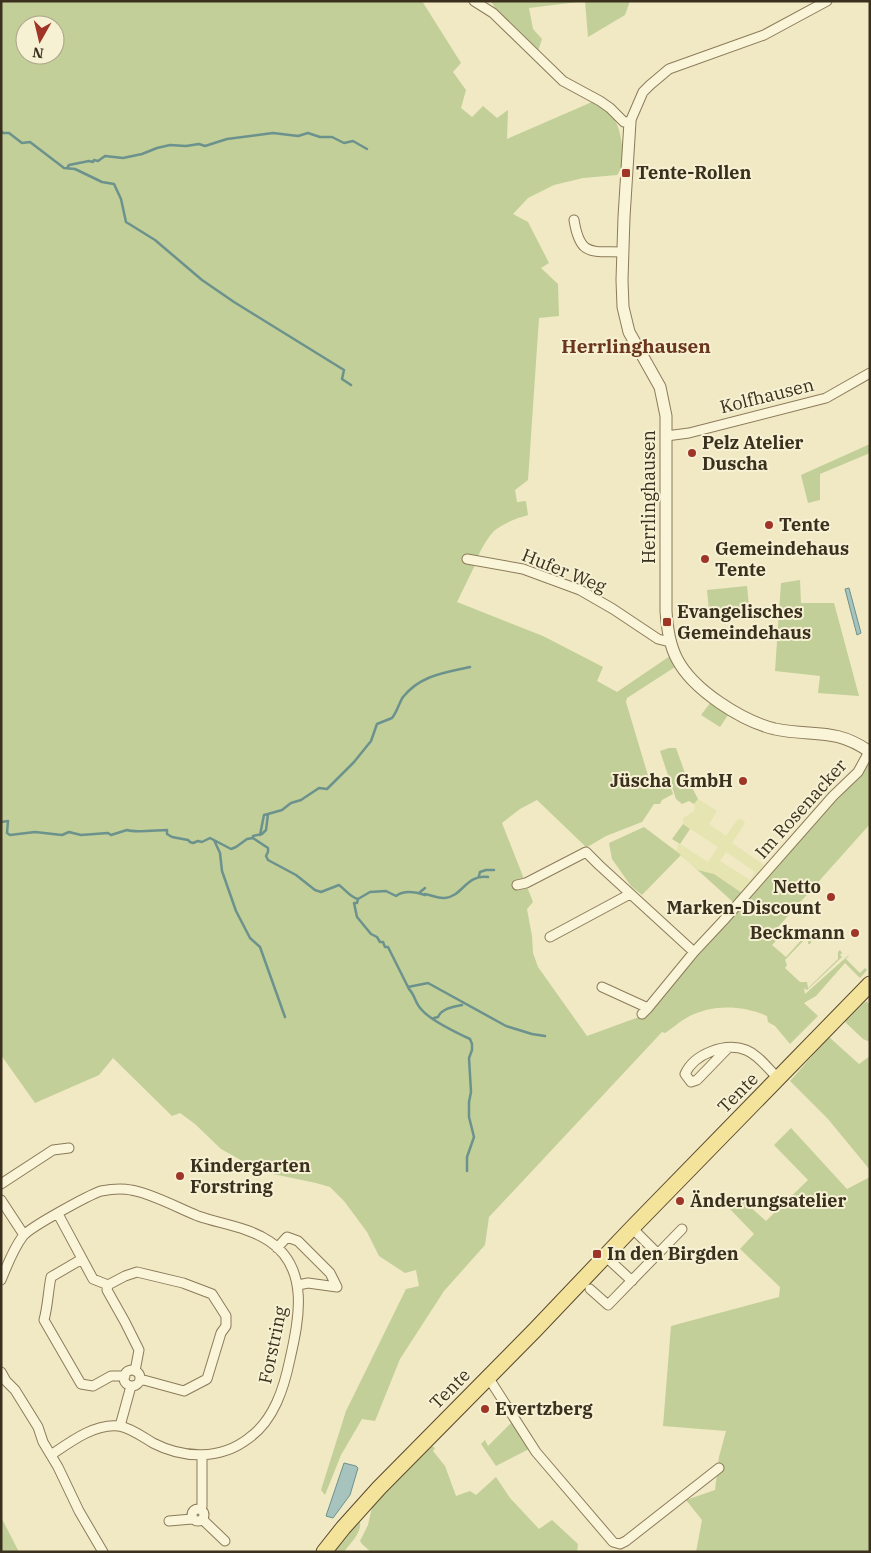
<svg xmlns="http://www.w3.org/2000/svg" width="871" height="1553" viewBox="0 0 871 1553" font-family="'IBM Plex Serif',serif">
<rect width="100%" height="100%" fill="#f0e9c4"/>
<path fill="#e6e4b1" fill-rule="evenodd" d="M 698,799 L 717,811 L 709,824 L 726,836 L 737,820 L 741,819 L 745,823 L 732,843 L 764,865 L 742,893 L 714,874 L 698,870 L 676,851 L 678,847 L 677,845 L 680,844 L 708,862 L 718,847 L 683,824 L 683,818 L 693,812 L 695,808 L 694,804 ZM 726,852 L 755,872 L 750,880 L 720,861 Z"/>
<path fill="#c2cf98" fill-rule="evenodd" d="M 1,1 L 422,1 L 461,63 L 453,72 L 466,90 L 461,108 L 472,117 L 483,106 L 497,118 L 508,110 L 507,139 L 592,102 C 598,107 607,110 612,116 C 622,127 627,164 617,175 L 583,178 L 554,185 L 528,198 L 513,214 L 528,222 L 549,263 L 541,268 L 558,284 L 559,316 L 539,318 L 528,480 L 515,490 L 517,502 L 526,501 L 528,515 C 517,518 502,524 494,531 C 488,537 477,555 476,563 L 457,602 L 543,636 L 603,667 L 597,681 L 617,692 L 670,656 L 675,667 L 627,698 L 626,702 L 652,789 L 669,783 L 673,794 L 662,800 L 660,804 L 654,804 L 642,822 L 606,836 L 584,849 L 585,846 L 537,800 L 520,809 L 502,823 L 533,902 L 527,909 L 532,936 L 533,953 L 538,967 L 587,1036 L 639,1017 L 653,1006 L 870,763 L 870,824 L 770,936 L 776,941 L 772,945 L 786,957 L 805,936 L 808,934 L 813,938 L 810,944 L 808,944 L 808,940 L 805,939 L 785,960 L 787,965 L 785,968 L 800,982 L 807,982 L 808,988 L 838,959 L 838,952 L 840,950 L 842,953 L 840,955 L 842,957 L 807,990 L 804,988 L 805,994 L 850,954 L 846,959 L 860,973 L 865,968 L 867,970 L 860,978 L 845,963 L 816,996 L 804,1003 L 818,1016 L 790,1044 L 775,1026 L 768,1022 L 767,1016 C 742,1005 712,1004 688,1017 C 680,1021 673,1028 665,1033 L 662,1032 L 489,1217 L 485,1245 L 444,1291 L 400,1359 L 375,1421 L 362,1419 L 341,1455 L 325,1495 L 321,1490 L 346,1411 L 406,1289 L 419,1286 L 416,1270 L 405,1273 L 379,1256 L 367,1232 L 344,1201 L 330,1187 L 316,1183 L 273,1174 L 255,1168 L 221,1149 L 195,1124 L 180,1113 L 172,1116 L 113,1058 L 99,1075 L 35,1103 L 1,1055 ZM 25,25 L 55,25 L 55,55 L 25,55 Z
M 491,1 L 630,1 L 625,15 L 588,37 L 585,1 L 529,8 L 533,29 L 542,39 L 538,51 L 495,8 Z
M 870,444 L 870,453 L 820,474 L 820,500 L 808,503 L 801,475 Z
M 800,580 L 801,603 L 834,603 L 859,696 L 818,693 L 820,676 L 775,671 L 781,583 Z
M 747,586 L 749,606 L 709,611 L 707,590 Z
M 711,702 L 735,717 L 734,719 L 728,715 L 720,727 L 701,715 Z
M 669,748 L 676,748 L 686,776 L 698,799 L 694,804 L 689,801 L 682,804 L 676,799 L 660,751 Z
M 683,824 L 690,829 L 680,844 L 672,839 Z
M 644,827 L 676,851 L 698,870 L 714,874 L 742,893 L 733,902 L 681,855 L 642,895 L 631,886 L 612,859 L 609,843 Z
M 866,1001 L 870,1005 L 870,1042 L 863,1039 L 844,1021 Z
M 829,1037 L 859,1064 L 870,1056 L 870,1170 L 828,1119 L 790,1081 Z
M 791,1128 L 847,1189 L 870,1177 L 870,1552 L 696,1552 L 702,1520 L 686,1500 L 715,1490 L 719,1457 L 726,1431 L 663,1426 L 671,1326 L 779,1297 L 780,1287 L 740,1249 L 754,1234 L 729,1208 L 739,1197 L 766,1221 L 808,1180 L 774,1145 Z
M 513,1421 L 529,1449 L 496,1466 L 481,1444 L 485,1440 L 488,1446 Z
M 432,1446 L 435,1448 L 433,1451 L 445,1466 L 456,1496 L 470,1491 L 476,1495 L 496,1477 L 510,1498 L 539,1529 L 552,1520 L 578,1544 L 577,1552 L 371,1552 L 362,1544 L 360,1541 L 368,1525 L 372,1507 Z
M 1,1517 L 19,1552 L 1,1552 Z
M 358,1522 L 360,1522 C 362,1533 350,1543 344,1552 L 334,1552 Z"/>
<path fill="#a6c3be" stroke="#6c928d" d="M 849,588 L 861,633 L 857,635 L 845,589 Z
M 344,1463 L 356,1466 L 358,1468 L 350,1495 L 333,1518 L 326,1516 Z"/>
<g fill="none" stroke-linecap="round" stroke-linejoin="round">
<path stroke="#6c928d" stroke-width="2.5" d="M 1,131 L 3,133 L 9,133 L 22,143 L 30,142 L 64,168 L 75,169 L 102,182 L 114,184 L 121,199 L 126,222 L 155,240 L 202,280 L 234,302 L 344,370 L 342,379 L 351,385
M 67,168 L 69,165 L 89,161 L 93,162 L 94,160 L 98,161 L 105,156 L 123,158 L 142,154 L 157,148 L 170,145 L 186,146 L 199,144 L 205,146 L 227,139 L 273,133 L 298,136 L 308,133 L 320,137 L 332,137 L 344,143 L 353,141 L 367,149
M 1,822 L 8,821 L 7,833 L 10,835 L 35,832 L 62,835 L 69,832 L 81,835 L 108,833 L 111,835 L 127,830 C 134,833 158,830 167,830 L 167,834 L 172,837 L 188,840 L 190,842 L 193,843 L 198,841 L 202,842 L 210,838 L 231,849 L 236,847 L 247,839 L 253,838 L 268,848 L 268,852 L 266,856 L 268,860 L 296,875 L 315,890 L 321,892 L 339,885 C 346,890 350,897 358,899 L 370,892 L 386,891 L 396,896 C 404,890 416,892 425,895
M 260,835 L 264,815 L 268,814
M 253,838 L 253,836 L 262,834 L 266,830 L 268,814 L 282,810 L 291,803 L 301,800 L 319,788 L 327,789 L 354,762 L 371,741 L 377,724 L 392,718 C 397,712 399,703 403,697 C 421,675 444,673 470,667
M 214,840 L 220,853 L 222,871 L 236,911 L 250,938 L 260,947 L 285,1017
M 479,876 L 480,872 L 486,870 L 494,870
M 419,893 L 425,888
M 425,894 C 432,895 438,899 445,898 C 463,896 466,874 488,877
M 358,899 L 357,903 L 354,903 L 357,917 L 371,934 L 377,937 L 380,942 L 383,942 L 385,947 L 388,947 L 409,989 C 415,995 415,1003 421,1009 C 429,1019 457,1033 470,1039 L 472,1044 L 472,1050 L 469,1058 L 471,1092 L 469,1102 L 469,1117 L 474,1137 L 467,1157 L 467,1171
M 408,987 L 428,983 L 506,1026 L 532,1034 L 545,1036
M 434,1018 L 438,1017 C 442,1008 453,1007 462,1005"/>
<defs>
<path id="minor" d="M 474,1 L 493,13 L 563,81 L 600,101 L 610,108 L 624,122 L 630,122 L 643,92 L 650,85 L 669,69 L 764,35 L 827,1
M 574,220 C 580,257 591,251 623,252
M 666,436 L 689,433 L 826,398 L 870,373
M 467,559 L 523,569 L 580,590 L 613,609 L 658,639 L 670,642
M 517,885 L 526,883 L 586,852 L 599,865 L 694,952
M 550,937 L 630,894
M 602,987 L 648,1008 L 642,1014
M 648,1008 L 694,952 L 723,921 L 833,796 L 858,772 L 870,750
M 728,1048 L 697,1080 L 691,1082 L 685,1074 C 694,1054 725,1042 746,1050 C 759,1055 768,1069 778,1078
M 1,1184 L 53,1150 L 69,1148
M 1,1200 L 24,1235
M 58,1214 L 93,1279 L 108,1285
M 632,1228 L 658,1254
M 277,1248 L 287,1237 L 298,1241 L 330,1273 L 337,1287
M 605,1256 L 632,1281
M 82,1259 L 51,1277 C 48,1292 48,1305 44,1320 L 81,1384 L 93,1386 L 111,1376 L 125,1376
M 1,1280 C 7,1266 13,1249 23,1236 C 30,1227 89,1195 101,1191 C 111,1189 122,1188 131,1190 C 151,1193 178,1208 198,1216 C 221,1224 248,1227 269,1241 C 310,1268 299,1320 290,1359 C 284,1388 274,1420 249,1438 C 221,1460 184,1459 153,1443 C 143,1437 131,1428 119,1426 C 95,1423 70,1442 51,1455
M 108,1285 L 125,1276 L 137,1272 L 183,1283 L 212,1294 L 226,1316 L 226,1326 L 221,1333 L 207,1379 L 184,1391 L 140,1379
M 108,1285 L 107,1290 L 125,1322 L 139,1350 L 135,1371
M 298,1285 L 308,1283 L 337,1287
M 590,1289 L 608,1305 L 682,1229
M124 1378a8 8 0 1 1 16 0a8 8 0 1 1-16 0Z
M 1,1372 L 6,1381 L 15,1390 L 38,1427 L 43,1442 L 58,1467 L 79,1511 L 103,1552
M 488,1377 L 536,1452 L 613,1542 L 620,1544 L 626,1541 L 719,1468
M 120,1426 L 131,1386
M192 1515a6 6 0 1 1 12 0a6 6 0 1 1-12 0Z
M 201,1510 L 202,1506 L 202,1456
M 202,1519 L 225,1541
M 169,1521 L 192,1519"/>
<path id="tertiary" d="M 630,122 L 624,217 L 622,280 L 623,307 L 629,332 L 660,387 L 666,416 L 666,611 C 667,627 669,644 677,659 C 693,690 742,721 775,729 C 813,737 835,727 870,752"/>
<path id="primary" d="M 324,1552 L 343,1528 L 379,1488 L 535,1330 L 632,1228 L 870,984"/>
</defs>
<use href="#minor" stroke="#8c7b5a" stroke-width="11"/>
<use href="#tertiary" stroke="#8c7b5a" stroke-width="13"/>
<use href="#primary" stroke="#5a482e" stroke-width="17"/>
<use href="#minor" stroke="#faf4d8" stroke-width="9"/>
<use href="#tertiary" stroke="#faf4d8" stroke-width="11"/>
<use href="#primary" stroke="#f4e49b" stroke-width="15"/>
</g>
<g fill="#9e3527" stroke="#f7f1d4" stroke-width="2">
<rect x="621" y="168" width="10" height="10" rx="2.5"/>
<circle cx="692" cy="453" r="5"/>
<circle cx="769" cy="525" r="5"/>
<circle cx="705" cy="559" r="5"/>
<rect x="662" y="617" width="10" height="10" rx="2.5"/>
<circle cx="743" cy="781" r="5"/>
<circle cx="831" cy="897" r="5"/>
<circle cx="855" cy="933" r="5"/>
<circle cx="180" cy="1176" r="5"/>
<circle cx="680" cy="1201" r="5"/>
<rect x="592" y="1249" width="10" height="10" rx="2.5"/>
<circle cx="485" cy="1409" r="5"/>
</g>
<g text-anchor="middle" stroke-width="4" stroke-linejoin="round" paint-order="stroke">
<g font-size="18" font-weight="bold" fill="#3b301e" stroke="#f7f1d4" text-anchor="start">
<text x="636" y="179">Tente-Rollen</text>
<text x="702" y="449">Pelz Atelier<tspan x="702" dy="21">Duscha</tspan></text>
<text x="779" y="531">Tente</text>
<text x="715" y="555">Gemeindehaus<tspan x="715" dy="21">Tente</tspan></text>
<text x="677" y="618">Evangelisches<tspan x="677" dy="21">Gemeindehaus</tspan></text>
<text x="733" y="787" text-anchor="end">Jüscha GmbH</text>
<text x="821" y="893" text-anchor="end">Netto<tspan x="821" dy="21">Marken-Discount</tspan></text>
<text x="845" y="939" text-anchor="end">Beckmann</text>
<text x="190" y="1172">Kindergarten<tspan x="190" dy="21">Forstring</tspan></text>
<text x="690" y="1207">Änderungsatelier</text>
<text x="607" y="1260">In den Birgden</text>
<text x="495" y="1415">Evertzberg</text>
</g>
<g font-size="18" fill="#3b301e" stroke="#f7f1d4">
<text transform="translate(767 396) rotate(-14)" y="6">Kolfhausen</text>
<text transform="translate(649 497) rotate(-90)" y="6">Herrlinghausen</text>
<text transform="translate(564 571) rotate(22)" y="6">Hufer Weg</text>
<text transform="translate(801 809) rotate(-48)" y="6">Im Rosenacker</text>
<text transform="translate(738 1093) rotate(-45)" y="6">Tente</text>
<text transform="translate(273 1345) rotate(-78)" y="6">Forstring</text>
<text transform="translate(450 1389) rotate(-45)" y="6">Tente</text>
</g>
<g font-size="19" font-weight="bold" fill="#6a361c" stroke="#f7f1d4">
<text x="636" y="353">Herrlinghausen</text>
</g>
</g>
<rect width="871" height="1553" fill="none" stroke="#3b301e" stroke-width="5"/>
<g transform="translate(40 40) rotate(188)"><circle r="24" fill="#f7f1d4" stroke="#aca48b"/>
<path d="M0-4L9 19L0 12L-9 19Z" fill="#9e3527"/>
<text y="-8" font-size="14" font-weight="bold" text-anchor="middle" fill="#3b301e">N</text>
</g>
</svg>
